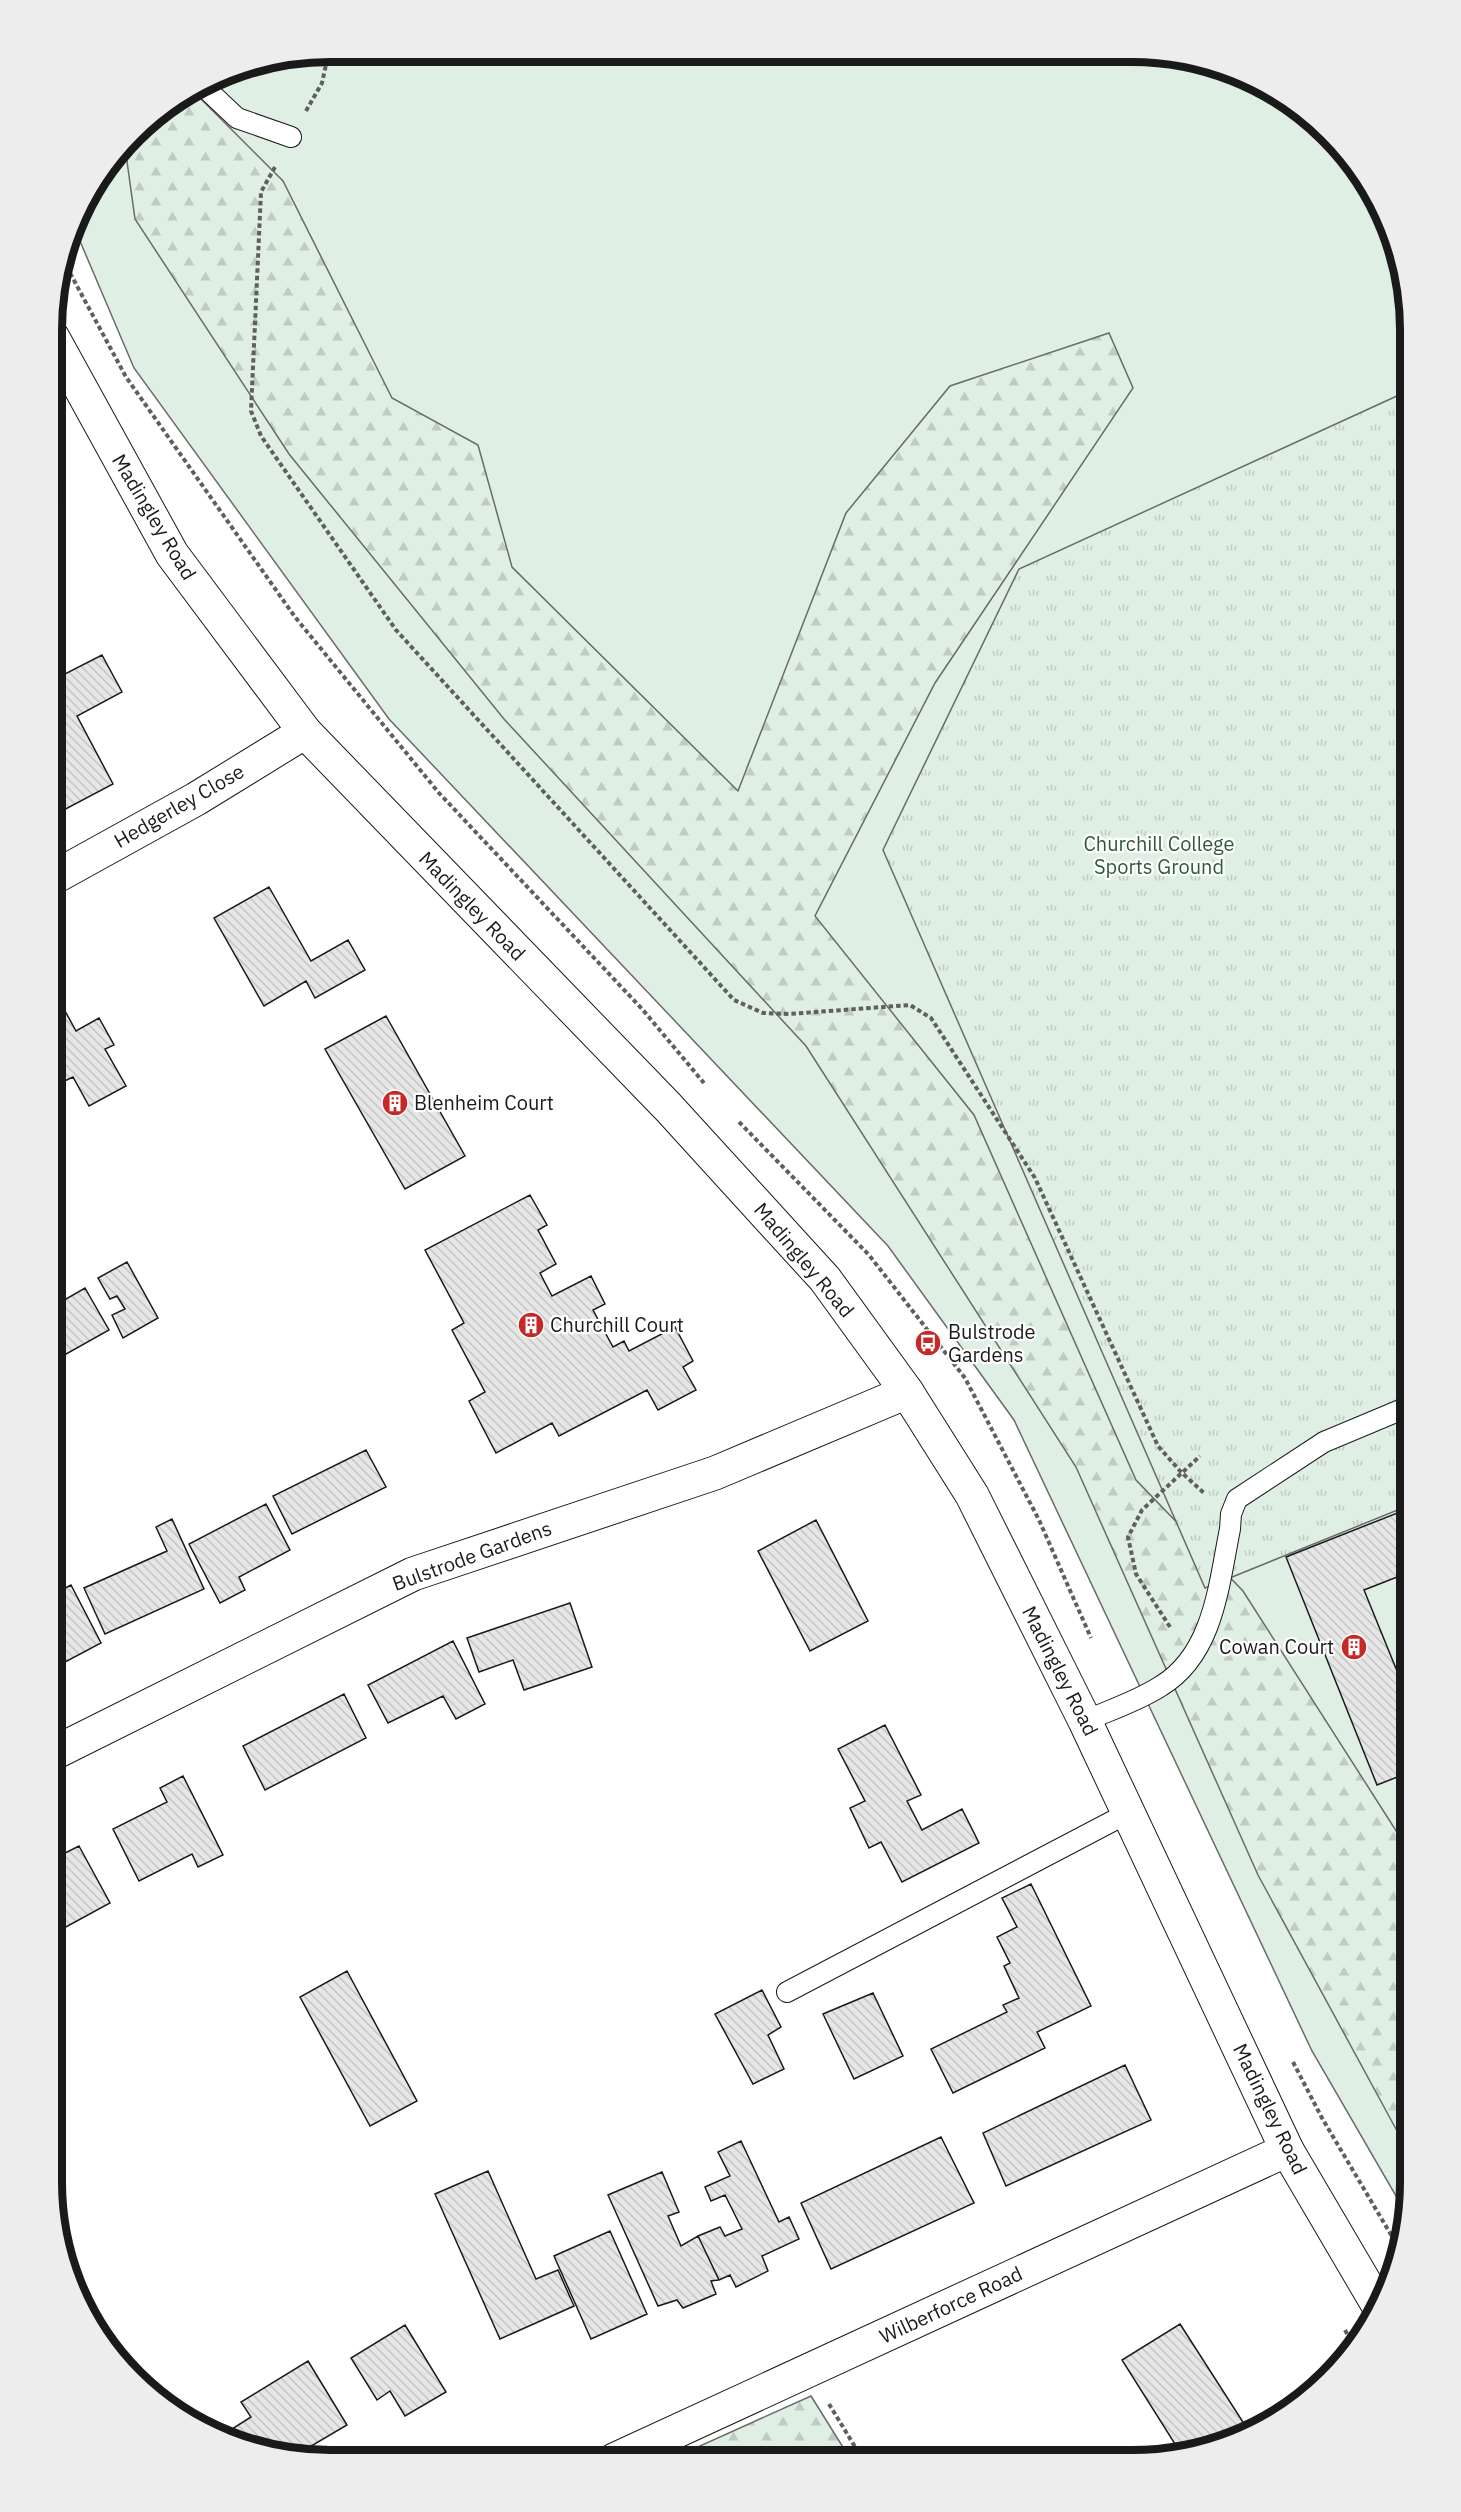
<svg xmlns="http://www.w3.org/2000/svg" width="1461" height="2512" viewBox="0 0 1461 2512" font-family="'IBM Plex Sans',sans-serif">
<defs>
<pattern id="forest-firs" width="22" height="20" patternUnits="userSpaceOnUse" patternTransform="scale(1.5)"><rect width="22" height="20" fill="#e0efe3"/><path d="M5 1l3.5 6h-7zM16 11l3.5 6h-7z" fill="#c0ccc2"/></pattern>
<pattern id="park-tufts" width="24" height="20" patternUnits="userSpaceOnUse" patternTransform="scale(1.5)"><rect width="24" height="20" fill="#e0efe3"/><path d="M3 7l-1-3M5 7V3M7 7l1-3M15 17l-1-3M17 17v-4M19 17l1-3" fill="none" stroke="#c0ccc2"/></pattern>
<pattern id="building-back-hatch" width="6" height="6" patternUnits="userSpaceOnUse" patternTransform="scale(1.5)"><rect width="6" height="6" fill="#e6e6e6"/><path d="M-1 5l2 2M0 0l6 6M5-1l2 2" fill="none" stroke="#c5c5c5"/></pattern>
</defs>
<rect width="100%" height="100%" fill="#fff"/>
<path fill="#e0efe3" stroke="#6a6a6a" stroke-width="1.5" d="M 329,51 L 1169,53 L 1239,72 L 1301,109 L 1353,160 L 1389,223 L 1410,329 L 1409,2201 L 1407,2215 L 1312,2051 L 1014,1420 L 888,1246 L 389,719 L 134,368 L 74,227 L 80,206 L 145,120 L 223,72 Z"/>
<path fill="url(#forest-firs)" stroke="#6a6a6a" stroke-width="1.5" d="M 193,91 L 283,181 L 392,398 L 478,445 L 512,567 L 738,791 L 846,513 L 950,386 L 1109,333 L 1133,388 L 935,683 L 815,916 L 974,1115 L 1136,1480 L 1243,1591 L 1409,1851 L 1409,2153 L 1258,1875 L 1076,1467 L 806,1046 L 504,719 L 289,454 L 135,219 L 125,147 L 145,120 Z
M 811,2396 L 851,2460 L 687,2460 L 691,2450 Z"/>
<path fill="url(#park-tufts)" stroke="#6a6a6a" stroke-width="1.5" d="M 1410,390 L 1410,1505 L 1205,1588 L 883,850 L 1019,569 Z"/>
<path fill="url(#building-back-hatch)" stroke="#1a1a1a" stroke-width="1.5" d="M 102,655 L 122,692 L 77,716 L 113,784 L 60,812 L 53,798 L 53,709 L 64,703 L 53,680 Z
M 269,887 L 311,961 L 348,940 L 365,970 L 315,998 L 306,981 L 264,1006 L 214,918 Z
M 53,989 L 76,1031 L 99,1018 L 114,1045 L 105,1049 L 126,1086 L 89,1106 L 73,1077 L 56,1085 L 52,1080 Z
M 386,1016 L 465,1156 L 405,1189 L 325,1049 Z
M 530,1195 L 547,1225 L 538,1230 L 556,1264 L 540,1273 L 552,1296 L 591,1276 L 605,1304 L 593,1310 L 613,1347 L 624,1341 L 629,1351 L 675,1327 L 693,1361 L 683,1367 L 696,1390 L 658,1410 L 647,1390 L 559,1436 L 552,1423 L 496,1453 L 469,1401 L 485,1392 L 452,1330 L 464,1323 L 425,1250 Z
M 127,1262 L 158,1318 L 123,1338 L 112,1315 L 125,1309 L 117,1296 L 110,1299 L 98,1278 Z
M 85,1288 L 109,1330 L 52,1362 L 52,1298 L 57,1295 L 61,1302 Z
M 366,1450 L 386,1487 L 292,1534 L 273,1496 Z
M 266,1504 L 290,1550 L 239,1577 L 245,1590 L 220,1603 L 189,1544 Z
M 1410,1508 L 1410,1572 L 1364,1590 L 1410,1703 L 1410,1772 L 1377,1785 L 1286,1557 Z
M 172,1519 L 204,1589 L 105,1634 L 84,1588 L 167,1551 L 156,1527 Z
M 816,1520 L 868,1621 L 810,1651 L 758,1551 Z
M 71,1585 L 101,1643 L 52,1669 L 52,1595 Z
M 570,1603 L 592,1667 L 524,1690 L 513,1660 L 479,1672 L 467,1638 Z
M 453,1641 L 485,1704 L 456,1719 L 443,1696 L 388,1723 L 368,1685 Z
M 344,1694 L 366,1738 L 265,1790 L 243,1746 Z
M 885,1725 L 921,1795 L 907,1801 L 922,1830 L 962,1809 L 979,1843 L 902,1882 L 881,1842 L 869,1848 L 850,1808 L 865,1801 L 838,1749 Z
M 183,1776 L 223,1855 L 198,1867 L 192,1854 L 139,1881 L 113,1829 L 167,1802 L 160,1788 Z
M 79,1846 L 110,1903 L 53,1934 L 51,1860 Z
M 1031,1884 L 1091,2006 L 1037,2032 L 1045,2048 L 953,2093 L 931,2049 L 1007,2012 L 1003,2005 L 1019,1998 L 1004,1966 L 1010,1963 L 997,1937 L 1017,1927 L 1002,1898 Z
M 347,1971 L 417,2101 L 370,2126 L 300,1997 Z
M 762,1990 L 781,2027 L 768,2035 L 784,2069 L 753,2084 L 715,2014 Z
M 873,1993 L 903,2056 L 854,2079 L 823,2014 Z
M 1125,2065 L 1151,2120 L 1006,2186 L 983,2133 Z
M 941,2137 L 974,2203 L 831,2269 L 801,2203 Z
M 741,2141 L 779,2222 L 789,2217 L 799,2239 L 762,2256 L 768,2271 L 736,2287 L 730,2275 L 719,2280 L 698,2236 L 720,2227 L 725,2236 L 742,2229 L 725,2195 L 711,2201 L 705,2187 L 730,2176 L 718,2152 Z
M 488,2171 L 536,2279 L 558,2270 L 574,2306 L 500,2339 L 435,2194 Z
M 662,2172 L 679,2212 L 668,2216 L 681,2246 L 698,2236 L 719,2280 L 711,2281 L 716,2294 L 683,2308 L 677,2300 L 658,2306 L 608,2195 Z
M 610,2231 L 647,2314 L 591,2339 L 554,2256 Z
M 1180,2324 L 1250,2433 L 1238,2440 L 1180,2452 L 1122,2360 Z
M 405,2325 L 446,2392 L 405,2416 L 390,2391 L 377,2400 L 351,2358 Z
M 308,2361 L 347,2425 L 291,2458 L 242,2445 L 232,2429 L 251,2417 L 241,2402 Z
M 220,2429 L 227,2441 L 212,2434 Z"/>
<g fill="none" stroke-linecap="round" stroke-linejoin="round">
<defs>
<path id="lane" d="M 202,85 L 237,118 L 291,137
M 1085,1721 C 1110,1710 1138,1701 1161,1686 C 1214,1654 1219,1583 1230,1529 L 1231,1514 L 1237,1499 L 1324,1442 L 1410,1406
M 787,1992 L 1128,1813"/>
<path id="street" d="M 53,878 L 196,799 L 305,732
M 52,1754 L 413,1574 L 715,1473 L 907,1392
M 614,2460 L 1287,2150"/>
<path id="primary" d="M 53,338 L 172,554 L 305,732 L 668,1107 L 825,1279 L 907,1392 L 972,1495 L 1085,1721 L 1287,2150 L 1378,2305"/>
</defs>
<use href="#lane" stroke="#1a1a1a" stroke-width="22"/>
<use href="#street" stroke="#1a1a1a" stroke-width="35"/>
<use href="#primary" stroke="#1a1a1a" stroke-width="35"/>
<path stroke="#5f5f5f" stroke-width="4" stroke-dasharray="4.5 3" stroke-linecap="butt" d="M 306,111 L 322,83 L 329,51
M 275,167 L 261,192 L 251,411 L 261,436 L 396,630 L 734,1000 L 763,1013 L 789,1014 L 910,1005 L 931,1018 L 1035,1178 L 1158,1446 L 1181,1472 L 1204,1493
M 63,260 L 126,377 L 295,617 L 439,793 L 643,1010 L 704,1083
M 739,1122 L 869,1255 L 965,1378 L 1039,1520 L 1091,1638
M 1170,1627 L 1136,1574 L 1128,1537 L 1142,1510 L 1200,1456
M 1293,2062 L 1322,2118 L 1400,2250
M 1345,2330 L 1355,2348
M 829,2404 L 863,2460"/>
<use href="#lane" stroke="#fff" stroke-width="20"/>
<use href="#street" stroke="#fff" stroke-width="33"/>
<use href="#primary" stroke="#fff" stroke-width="33"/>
</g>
<defs>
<symbol id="building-disc" viewBox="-11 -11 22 22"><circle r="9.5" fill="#c62828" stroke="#fff"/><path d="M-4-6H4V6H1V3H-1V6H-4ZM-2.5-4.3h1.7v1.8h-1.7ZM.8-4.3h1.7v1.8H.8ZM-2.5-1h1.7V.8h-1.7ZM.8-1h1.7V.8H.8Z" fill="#fff"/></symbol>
<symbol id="bus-disc" viewBox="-11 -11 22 22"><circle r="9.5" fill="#c62828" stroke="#fff"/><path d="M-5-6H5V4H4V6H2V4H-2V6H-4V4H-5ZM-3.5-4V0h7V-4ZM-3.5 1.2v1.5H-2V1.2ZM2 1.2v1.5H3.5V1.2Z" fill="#fff"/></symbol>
</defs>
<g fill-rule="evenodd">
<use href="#building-disc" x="380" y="1088" width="30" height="30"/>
<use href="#building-disc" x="516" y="1310" width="30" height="30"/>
<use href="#bus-disc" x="913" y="1328" width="30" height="30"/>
<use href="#building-disc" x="1339" y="1632" width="30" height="30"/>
</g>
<g text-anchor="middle" stroke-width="4.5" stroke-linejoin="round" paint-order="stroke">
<g font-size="20" fill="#1a1a1a" stroke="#fff">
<text transform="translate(154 517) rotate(59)" y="7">Madingley Road</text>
<text transform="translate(179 806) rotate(-30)" y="7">Hedgerley Close</text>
<text transform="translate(472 906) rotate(46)" y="7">Madingley Road</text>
<text transform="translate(804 1260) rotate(50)" y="7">Madingley Road</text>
<text transform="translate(472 1556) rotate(-20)" y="7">Bulstrode Gardens</text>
<text transform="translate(1060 1671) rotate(63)" y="7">Madingley Road</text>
<text transform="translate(1270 2109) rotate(64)" y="7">Madingley Road</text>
<text transform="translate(951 2305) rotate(-25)" y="7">Wilberforce Road</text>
</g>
<g font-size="20" fill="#2b5a34" stroke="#fff">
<text x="1159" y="851">Churchill College<tspan x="1159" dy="23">Sports Ground</tspan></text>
</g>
<g font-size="20" fill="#1a1a1a" stroke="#fff" text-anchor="start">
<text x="414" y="1110">Blenheim Court</text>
<text x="550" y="1332">Churchill Court</text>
<text x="948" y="1339">Bulstrode<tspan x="948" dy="23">Gardens</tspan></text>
<text x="1334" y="1654" text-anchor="end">Cowan Court</text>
</g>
</g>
<path d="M0 0H1461V2512H0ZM330 62H1132A268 268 0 0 1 1400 330V2182A268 268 0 0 1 1132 2450H330A268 268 0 0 1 62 2182V330A268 268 0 0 1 330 62Z" fill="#ededed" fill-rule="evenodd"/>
<path fill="none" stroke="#1a1a1a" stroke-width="8" d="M330 62H1132A268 268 0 0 1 1400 330V2182A268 268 0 0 1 1132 2450H330A268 268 0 0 1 62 2182V330A268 268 0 0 1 330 62Z"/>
</svg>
